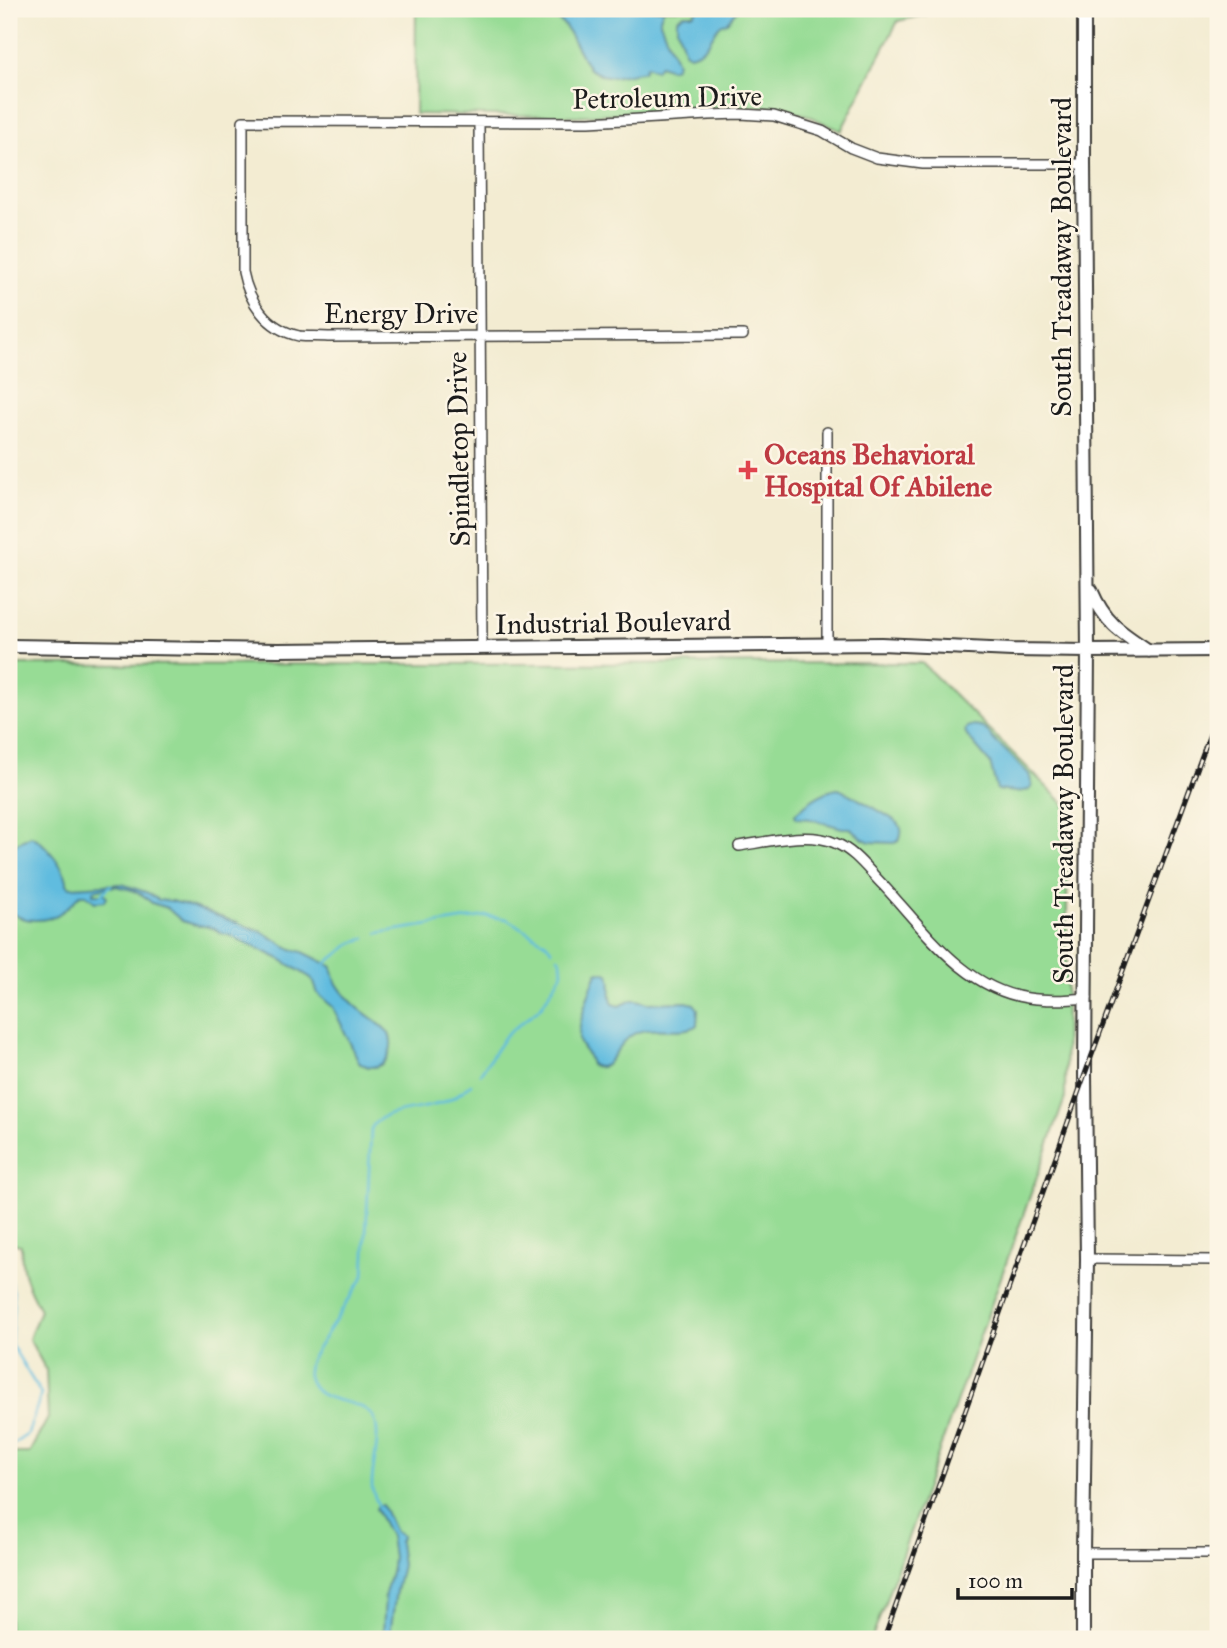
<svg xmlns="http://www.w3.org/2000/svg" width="1227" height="1648" viewBox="0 0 1227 1648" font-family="'IM FELL Great Primer',serif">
<rect width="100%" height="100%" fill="#fcf5e5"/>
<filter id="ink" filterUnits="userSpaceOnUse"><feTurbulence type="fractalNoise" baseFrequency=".0143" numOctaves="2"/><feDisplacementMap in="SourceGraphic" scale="14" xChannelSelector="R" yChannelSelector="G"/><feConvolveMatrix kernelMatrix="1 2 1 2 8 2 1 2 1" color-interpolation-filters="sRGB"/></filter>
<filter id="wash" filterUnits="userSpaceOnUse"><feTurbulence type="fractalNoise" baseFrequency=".00686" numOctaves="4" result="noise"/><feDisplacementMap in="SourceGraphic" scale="28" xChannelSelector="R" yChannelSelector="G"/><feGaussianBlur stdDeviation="1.57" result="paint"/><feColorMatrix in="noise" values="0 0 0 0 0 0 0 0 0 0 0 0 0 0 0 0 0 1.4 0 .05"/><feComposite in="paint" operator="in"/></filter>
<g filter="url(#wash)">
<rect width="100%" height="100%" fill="#f3ecd2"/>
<path fill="#97dc95" stroke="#5a7c58" stroke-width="2" d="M 416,9 L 926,9 L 926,15 L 898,21 L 841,131 L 807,115 L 763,107 L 710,108 L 577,116 L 415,114 Z
M 922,663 L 1068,808 L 1065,1098 L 872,1639 L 9,1639 L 9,1453 L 29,1453 L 48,1418 L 46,1370 L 29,1339 L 40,1310 C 27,1286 21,1273 21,1245 L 9,1243 L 9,665 Z"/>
<path fill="#61bcdf" stroke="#3e6c7e" stroke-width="2" d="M 546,9 L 664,9 L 660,18 L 660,22 L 677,63 L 675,67 L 670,69 L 660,65 L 655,70 L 647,66 L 645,67 L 645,71 L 613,77 L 601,75 L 589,69 L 565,26 Z
M 697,9 L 738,9 C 734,13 731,18 727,22 C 719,27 724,21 718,28 C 707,41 710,49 690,55 L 685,52 L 677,28 L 677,19 L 684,14 L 694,14 Z
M 973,725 L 980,726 L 987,731 L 993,739 L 1006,751 L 1029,774 L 1032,785 L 1029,790 L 1016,792 L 997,790 L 990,763 L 967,736 L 965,731 L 967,727 Z
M 838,789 C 845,791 895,819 899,824 C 903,830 901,835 899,841 L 894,843 L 870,842 L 863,839 L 850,828 L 842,828 L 810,819 L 797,818 L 795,815 L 797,812 C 808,802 822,791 838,789 Z
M 31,836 C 44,841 68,871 67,884 L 70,887 L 122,884 L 148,893 L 159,900 L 172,901 L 190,906 L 262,932 L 291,949 L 303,952 L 331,966 C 334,971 334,976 336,982 C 340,990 350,1001 357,1007 C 364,1013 382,1025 387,1031 C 397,1043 388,1069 370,1067 C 368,1067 362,1064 360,1064 L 333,1007 L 318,994 L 314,983 L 311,978 L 280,959 L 227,934 L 220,933 L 215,929 L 205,926 L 199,926 L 182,921 L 167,908 L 152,903 L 144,896 L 132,890 L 115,886 L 94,890 L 93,894 L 105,894 L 107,897 L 105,901 L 95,902 L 86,895 L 80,895 C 75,900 69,907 63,911 C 48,923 23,923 9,911 L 9,857 L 15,844 Z
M 600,972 L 609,974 C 613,984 608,994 613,1004 L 620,1006 L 632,1000 L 637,1000 L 648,1003 L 686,1002 L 694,1004 L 698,1009 L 697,1025 C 683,1036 650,1023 632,1035 C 621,1042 614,1056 606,1065 C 600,1068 597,1068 591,1065 C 590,1061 589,1057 587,1054 C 584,1049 580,1046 579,1040 C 578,1022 590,989 597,973 Z
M 378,1505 L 382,1505 L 395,1532 L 402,1536 L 399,1542 L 402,1565 L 396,1591 L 391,1627 L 392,1639 L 383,1639 L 383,1636 L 385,1594 L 392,1568 L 393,1557 L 390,1536 L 376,1509 Z"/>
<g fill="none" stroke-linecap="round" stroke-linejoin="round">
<path stroke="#61bcdf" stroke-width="2.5" d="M 101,895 L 111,885
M 378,933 L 487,916 L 507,919 L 546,943 L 552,950
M 324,965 L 352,943 L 366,938
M 480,1074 L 506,1035 L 541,1007 L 562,973 L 561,961 L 558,957
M 9,1277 L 14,1294 L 11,1344 L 41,1394 L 28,1434 L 9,1447
M 379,1507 C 377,1501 372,1493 372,1486 C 371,1467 384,1431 372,1415 C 357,1396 315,1407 308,1376 C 307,1372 309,1364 310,1360 L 364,1276 L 371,1129 C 380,1109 419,1111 438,1104 C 451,1100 462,1093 471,1084"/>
</g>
</g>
<g filter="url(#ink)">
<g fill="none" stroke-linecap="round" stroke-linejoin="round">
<defs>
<path id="minor" d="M 479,122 L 482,648
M 743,335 L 328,337 C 319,336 308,337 299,336 C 267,329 249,302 243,272 L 243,121 L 589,122 L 709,115 L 741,114 L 774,116 L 822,131 L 851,148 L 877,158 L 923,164 L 1084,164
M 827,432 L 827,644
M 739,846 C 766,842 809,831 835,843 C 854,850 869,871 883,885 C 924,929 964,989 1028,998 C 1048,1001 1067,1000 1087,998
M 1087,1259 L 1218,1260
M 1083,1553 L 1218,1553"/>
<path id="major" d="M 1091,590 C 1105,623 1120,632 1149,651
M 9,646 L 278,650 L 881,644 L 1012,650 L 1088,651 L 1218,650
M 1083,1639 L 1083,1553 L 1087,1259 L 1085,1074 L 1088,651 L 1084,164 L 1084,9"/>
</defs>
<use href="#minor" stroke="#3c3b37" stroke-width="12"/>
<use href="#major" stroke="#3c3b37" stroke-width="16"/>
<use href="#minor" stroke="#fff" stroke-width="9"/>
<use href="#major" stroke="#fff" stroke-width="12"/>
<defs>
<path id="rail" d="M 884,1639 L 1085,1074 L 1218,712"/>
</defs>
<use href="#rail" stroke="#1c1c1c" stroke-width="5"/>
<use href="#rail" stroke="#fcf5e5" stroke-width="2.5" stroke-dasharray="8" stroke-linecap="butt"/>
</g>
</g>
<path fill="#e0444e" stroke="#fcf5e5" stroke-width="2.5" d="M744.5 459.5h7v7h7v7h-7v7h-7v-7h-7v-7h7z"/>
<g text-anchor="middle" stroke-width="5" stroke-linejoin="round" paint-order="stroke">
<g font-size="28" fill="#1c1c1c" stroke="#fcf5e5">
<text transform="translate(667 97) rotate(-1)" y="10">Petroleum Drive</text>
<text transform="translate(1061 257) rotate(-90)" y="10">South Treadaway Boulevard</text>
<text x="401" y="323">Energy Drive</text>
<text transform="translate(458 449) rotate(-91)" y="10">Spindletop Drive</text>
<text transform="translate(613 622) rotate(-1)" y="10">Industrial Boulevard</text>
<text transform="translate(1063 824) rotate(-90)" y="10">South Treadaway Boulevard</text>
</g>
<g font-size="28" font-weight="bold" fill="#be3a42" stroke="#fcf5e5" text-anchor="start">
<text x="764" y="464">Oceans Behavioral<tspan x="764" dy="32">Hospital Of Abilene</tspan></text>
</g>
</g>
<rect width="1227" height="1648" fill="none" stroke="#fcf5e5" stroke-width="35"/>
<path d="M958 1588v10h114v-10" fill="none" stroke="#1c1c1c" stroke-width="3.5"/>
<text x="968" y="1588" font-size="21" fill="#1c1c1c" stroke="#fcf5e5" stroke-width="5" paint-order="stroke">100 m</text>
</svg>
